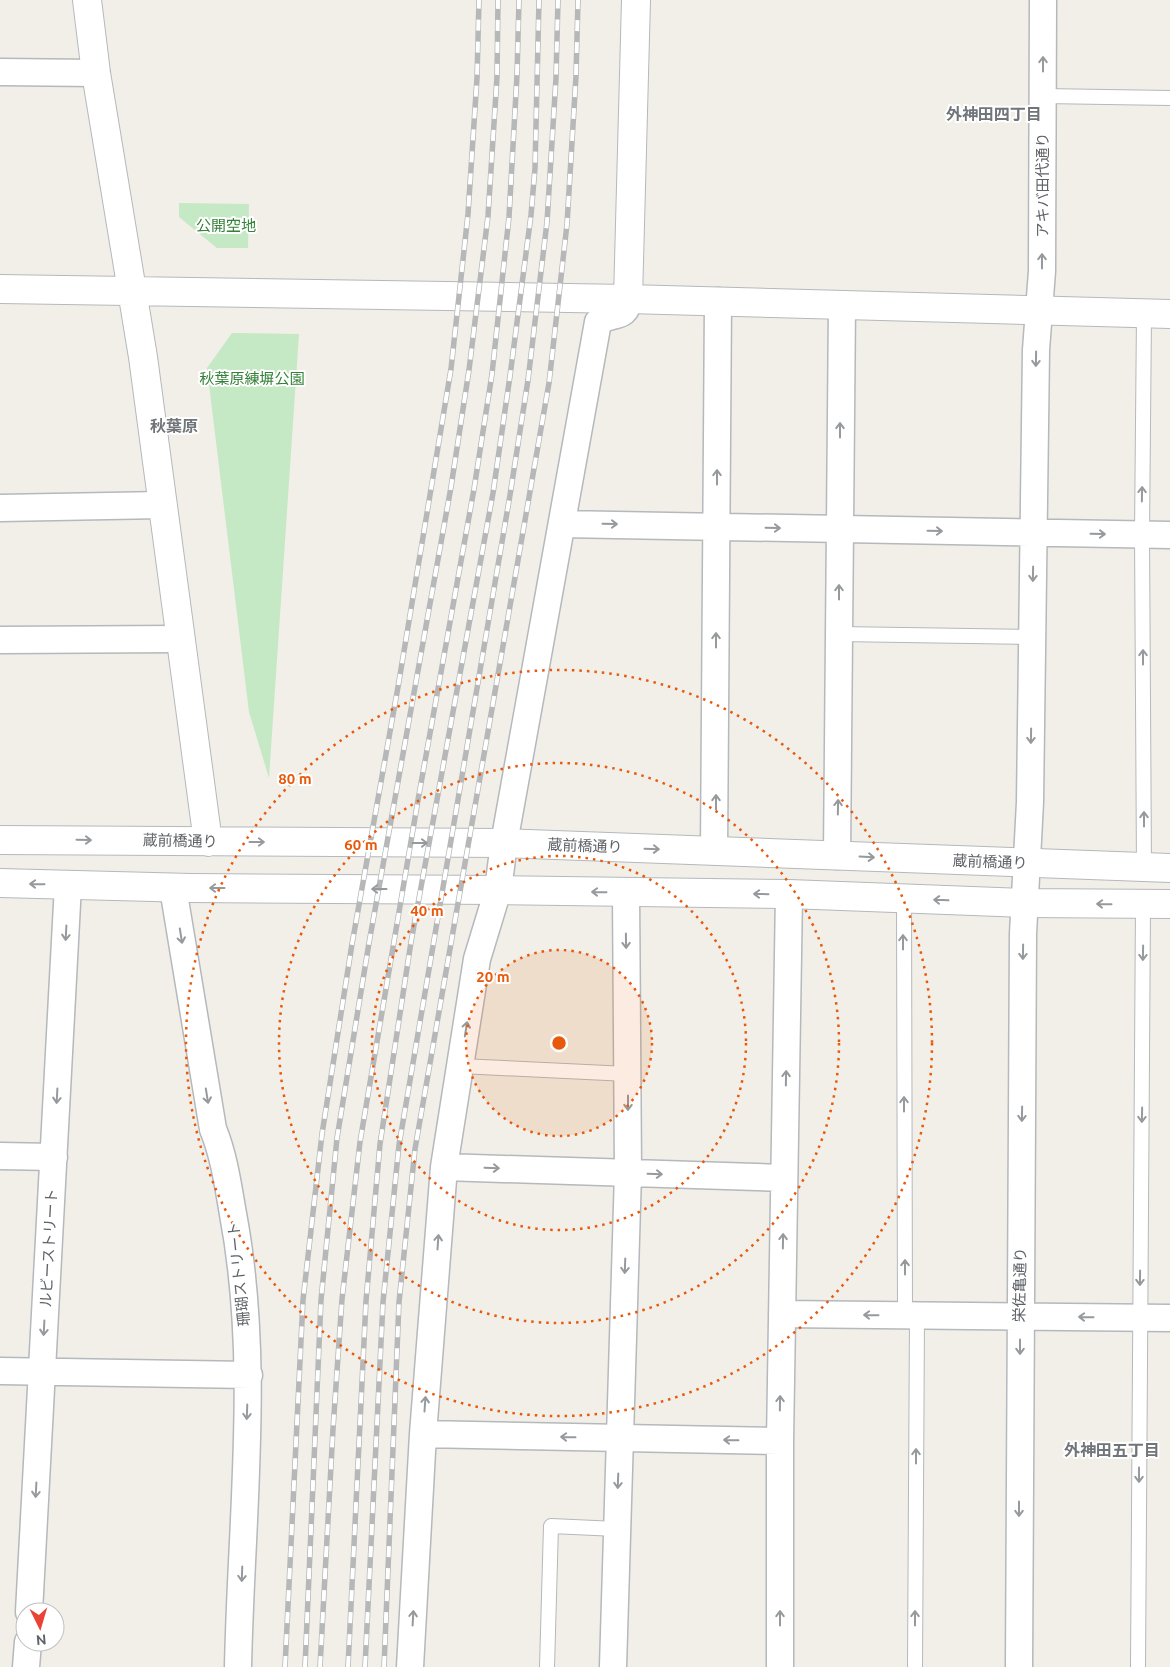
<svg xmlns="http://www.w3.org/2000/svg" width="1170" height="1667" viewBox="0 0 1170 1667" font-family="Ubuntu,'Noto Sans JP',sans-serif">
<rect width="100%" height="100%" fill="#f1efe8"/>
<path fill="#c5e8c5" d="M 179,203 L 249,204 L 248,248 L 217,248 L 179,217 Z
M 232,333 L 299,334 L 269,778 L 249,712 L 207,368 Z"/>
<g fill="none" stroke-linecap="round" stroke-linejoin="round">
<defs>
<path id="service" d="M 1043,96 L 1170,98
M 1144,313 L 1142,535 L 1144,868
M 839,634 L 1032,637
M 904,898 L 905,1316
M 460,1066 L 628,1074
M 547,1667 L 551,1526 L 617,1529
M 915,1667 L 917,1316
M 1138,1667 L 1143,904"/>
<path id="minor" d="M 0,72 L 96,73
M 0,508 L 162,505
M 562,524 L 1170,535
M 0,640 L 180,639
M 714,851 L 718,301
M 837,856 L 842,305
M 173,888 L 213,1129 C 224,1156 228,1185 233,1214 C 261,1363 241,1516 238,1667
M 0,1156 L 54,1157
M 444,1167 L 784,1178
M 782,1314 L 1170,1318
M 0,1371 L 249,1375
M 423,1434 L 780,1441
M 29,1612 L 68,885
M 26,1667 L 28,1642
M 410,1667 L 423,1434 L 444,1167 L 477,959 L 498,890 L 504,843 L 598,322 C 611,312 628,320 628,299
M 613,1667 L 628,1173 L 626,892
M 780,1667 L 780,1441 L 789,894
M 1019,1667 L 1023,934 L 1030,802 L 1036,350 L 1042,271 L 1043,0"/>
<path id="tertiary" d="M 87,0 L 96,73 L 143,357 L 208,842
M 0,289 L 628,299 L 1170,314
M 628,299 L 636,0
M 0,840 L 504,843 L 1170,868
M 0,883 L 191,888 L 498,890 L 789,894 L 1025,903 L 1170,904"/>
</defs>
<use href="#service" stroke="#b5b8bc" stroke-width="16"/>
<use href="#minor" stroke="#b5b8bc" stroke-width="29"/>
<use href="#tertiary" stroke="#b5b8bc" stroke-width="30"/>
<use href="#service" stroke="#fff" stroke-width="14"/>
<use href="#minor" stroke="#fff" stroke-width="26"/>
<use href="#tertiary" stroke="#fff" stroke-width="28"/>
<defs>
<path id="rail" d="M 285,1667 L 303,1300 L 322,1134 L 352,944 L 398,687 L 451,369 L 468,214 L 477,78 L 479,0
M 305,1667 L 321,1300 L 337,1138 L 369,943 L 451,487 L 469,370 L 488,216 L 497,77 L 498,0
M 320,1667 L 333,1429 L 342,1299 L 360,1142 L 418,800 L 474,489 L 492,374 L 509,217 L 517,75 L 519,0
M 348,1667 L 366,1301 L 380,1144 L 411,942 L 493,493 L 510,376 L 531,215 L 535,168 L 539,0
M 365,1667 L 383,1302 L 399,1145 L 510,495 L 528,380 L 547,222 L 556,78 L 558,0
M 384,1667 L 399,1302 L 415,1149 L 549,383 L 567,224 L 576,76 L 578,0"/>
</defs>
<use href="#rail" stroke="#b6b7b8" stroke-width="5.5"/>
<use href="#rail" stroke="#fff" stroke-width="4" stroke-dasharray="11" stroke-linecap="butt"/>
</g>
<defs><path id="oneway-shaft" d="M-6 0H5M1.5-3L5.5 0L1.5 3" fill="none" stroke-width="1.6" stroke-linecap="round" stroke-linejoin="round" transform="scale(1.25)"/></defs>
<g stroke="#979a9d">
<use href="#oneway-shaft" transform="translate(1043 64) rotate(-90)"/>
<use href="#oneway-shaft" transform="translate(1042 261) rotate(-90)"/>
<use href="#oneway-shaft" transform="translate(1036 359) rotate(91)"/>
<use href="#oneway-shaft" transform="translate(840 430) rotate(-90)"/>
<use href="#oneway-shaft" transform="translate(717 477) rotate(-90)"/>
<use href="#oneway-shaft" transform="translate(1142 494) rotate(-89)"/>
<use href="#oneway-shaft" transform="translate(610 524) rotate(1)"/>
<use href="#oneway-shaft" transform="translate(773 528) rotate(1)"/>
<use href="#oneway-shaft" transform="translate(935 531) rotate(1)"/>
<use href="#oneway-shaft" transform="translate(1098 534) rotate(1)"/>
<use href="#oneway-shaft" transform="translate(1033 574) rotate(91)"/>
<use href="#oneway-shaft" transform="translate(839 592) rotate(-90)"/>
<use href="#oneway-shaft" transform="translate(716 640) rotate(-90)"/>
<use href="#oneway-shaft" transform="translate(1143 657) rotate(-90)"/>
<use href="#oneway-shaft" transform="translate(1031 736) rotate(91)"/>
<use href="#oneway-shaft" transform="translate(716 802) rotate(-90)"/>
<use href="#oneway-shaft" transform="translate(838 807) rotate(-89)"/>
<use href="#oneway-shaft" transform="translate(1144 819) rotate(-90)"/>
<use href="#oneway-shaft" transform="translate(84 840) rotate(1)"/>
<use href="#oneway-shaft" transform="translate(257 842)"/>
<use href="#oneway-shaft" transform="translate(420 843)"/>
<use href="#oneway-shaft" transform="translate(652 849) rotate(2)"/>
<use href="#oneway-shaft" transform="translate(867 857) rotate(3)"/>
<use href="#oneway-shaft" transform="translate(37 884) rotate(-179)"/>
<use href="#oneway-shaft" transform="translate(217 888) rotate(-180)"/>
<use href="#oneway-shaft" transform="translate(379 889) rotate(-180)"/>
<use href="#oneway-shaft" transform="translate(599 892) rotate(-179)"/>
<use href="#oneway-shaft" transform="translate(761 894) rotate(-179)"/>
<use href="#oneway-shaft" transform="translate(941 900) rotate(-178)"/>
<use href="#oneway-shaft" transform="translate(1104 904) rotate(-179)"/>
<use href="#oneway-shaft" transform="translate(66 933) rotate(93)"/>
<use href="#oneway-shaft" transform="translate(181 936) rotate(81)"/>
<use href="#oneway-shaft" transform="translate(626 941) rotate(89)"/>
<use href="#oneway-shaft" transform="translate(903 942) rotate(-90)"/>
<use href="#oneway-shaft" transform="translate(1023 952) rotate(91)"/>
<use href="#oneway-shaft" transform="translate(1143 953) rotate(91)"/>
<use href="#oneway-shaft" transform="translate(466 1029) rotate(-81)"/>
<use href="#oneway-shaft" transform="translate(786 1078) rotate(-89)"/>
<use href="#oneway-shaft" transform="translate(57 1096) rotate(93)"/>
<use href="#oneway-shaft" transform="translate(207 1096) rotate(81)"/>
<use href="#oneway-shaft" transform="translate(628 1103) rotate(90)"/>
<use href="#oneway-shaft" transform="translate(904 1104) rotate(-90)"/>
<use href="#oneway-shaft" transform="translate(1022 1114) rotate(91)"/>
<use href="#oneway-shaft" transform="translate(1142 1115) rotate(91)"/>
<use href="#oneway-shaft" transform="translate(492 1168) rotate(2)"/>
<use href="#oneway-shaft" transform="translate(655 1174) rotate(2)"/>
<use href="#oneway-shaft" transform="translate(783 1241) rotate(-89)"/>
<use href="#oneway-shaft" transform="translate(438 1242) rotate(-86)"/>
<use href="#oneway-shaft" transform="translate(625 1266) rotate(92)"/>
<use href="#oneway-shaft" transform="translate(905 1267) rotate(-90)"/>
<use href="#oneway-shaft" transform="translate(1140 1278) rotate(91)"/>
<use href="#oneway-shaft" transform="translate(871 1315) rotate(-179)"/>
<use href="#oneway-shaft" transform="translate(1086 1317) rotate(-179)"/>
<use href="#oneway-shaft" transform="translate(44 1328) rotate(93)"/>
<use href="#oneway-shaft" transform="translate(1020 1347) rotate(90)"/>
<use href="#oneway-shaft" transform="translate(780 1403) rotate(-89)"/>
<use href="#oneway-shaft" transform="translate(425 1404) rotate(-86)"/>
<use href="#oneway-shaft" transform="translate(247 1412) rotate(92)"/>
<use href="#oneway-shaft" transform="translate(568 1437) rotate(-179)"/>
<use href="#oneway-shaft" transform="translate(731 1440) rotate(-179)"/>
<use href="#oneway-shaft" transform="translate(916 1456) rotate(-90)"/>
<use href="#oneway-shaft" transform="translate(1139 1475) rotate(90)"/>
<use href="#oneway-shaft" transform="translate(618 1481) rotate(92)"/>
<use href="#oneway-shaft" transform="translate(36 1490) rotate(93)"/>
<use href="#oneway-shaft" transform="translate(1019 1509) rotate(90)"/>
<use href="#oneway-shaft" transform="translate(242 1574) rotate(92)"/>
<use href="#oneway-shaft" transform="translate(413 1618) rotate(-87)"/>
<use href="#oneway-shaft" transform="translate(780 1618) rotate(-90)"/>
<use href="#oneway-shaft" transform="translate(915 1618) rotate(-90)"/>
</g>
<circle cx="559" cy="1043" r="93" fill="#e8590c" fill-opacity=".12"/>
<g fill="none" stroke="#e8590c" stroke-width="2.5" stroke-dasharray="2.5 5">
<circle cx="559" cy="1043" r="93"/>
<circle cx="559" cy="1043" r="187"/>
<circle cx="559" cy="1043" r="280"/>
<circle cx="559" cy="1043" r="373"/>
</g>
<g text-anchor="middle" stroke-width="4" stroke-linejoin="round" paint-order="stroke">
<g font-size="15" fill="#5f6368" stroke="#fff">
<text transform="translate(1043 185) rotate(-90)" y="5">アキバ田代通り</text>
<text transform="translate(180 841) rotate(1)" y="5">蔵前橋通り</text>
<text transform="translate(585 846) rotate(2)" y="5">蔵前橋通り</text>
<text transform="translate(990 862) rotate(2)" y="5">蔵前橋通り</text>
<text transform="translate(49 1248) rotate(-87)" y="5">ルビーストリート</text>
<text transform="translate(239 1274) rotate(-96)" y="5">珊瑚ストリート</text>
<text transform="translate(1020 1285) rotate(-89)" y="5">栄佐亀通り</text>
</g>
<g font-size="15" fill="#348238" stroke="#fff">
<text x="226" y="231">公開空地</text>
<text x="252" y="384">秋葉原練塀公園</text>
</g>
<g font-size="16" font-weight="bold" fill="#70757a" stroke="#fff">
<text x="994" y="120">外神田四丁目</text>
<text x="174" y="432">秋葉原</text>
<text x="1112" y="1456">外神田五丁目</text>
</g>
</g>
<circle cx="559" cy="1043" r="8" fill="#e8590c" stroke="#fff" stroke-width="2.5"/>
<g font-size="15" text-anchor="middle" font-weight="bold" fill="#e8590c" stroke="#fff" stroke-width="4" stroke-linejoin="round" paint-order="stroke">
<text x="295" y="784">80 m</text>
<text x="361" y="850">60 m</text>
<text x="427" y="916">40 m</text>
<text x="493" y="982">20 m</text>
</g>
<g transform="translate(40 1627) rotate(175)"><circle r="24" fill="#ffffff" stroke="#bfc1c3"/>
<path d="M0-4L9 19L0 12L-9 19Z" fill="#ea4335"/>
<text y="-8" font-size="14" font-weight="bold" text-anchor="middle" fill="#5f6368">N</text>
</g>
</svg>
